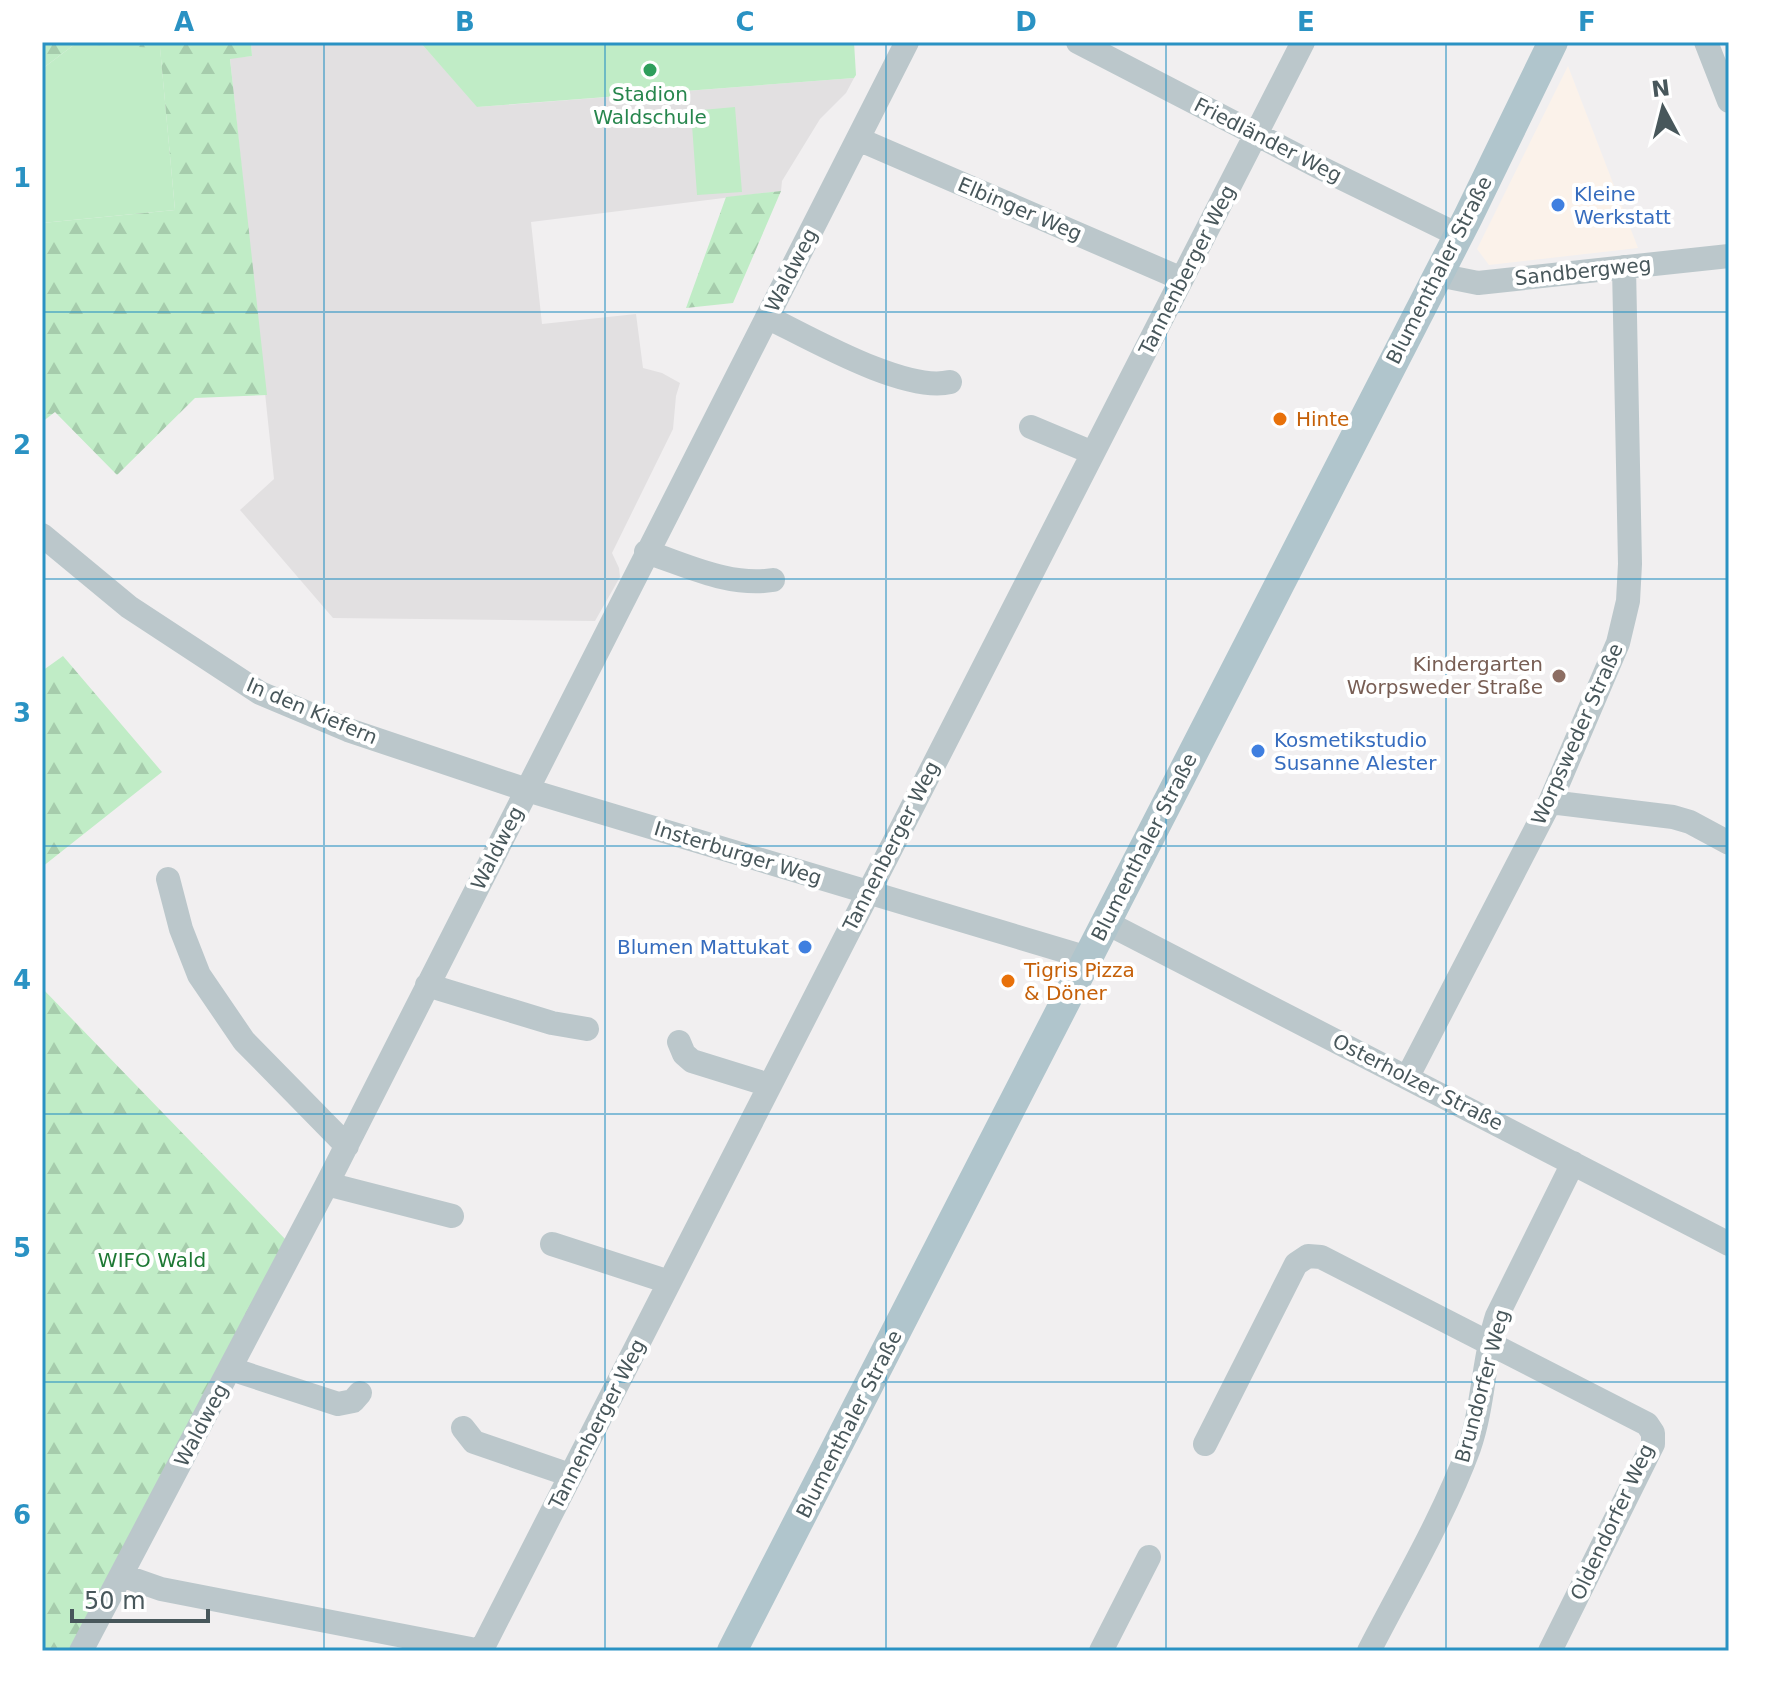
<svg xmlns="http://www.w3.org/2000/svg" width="1771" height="1693" viewBox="0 0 1771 1693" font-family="'DejaVu Sans',sans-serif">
<defs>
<pattern id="forest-firs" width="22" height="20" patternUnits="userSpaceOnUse" patternTransform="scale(2)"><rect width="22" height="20" fill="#c0ecc6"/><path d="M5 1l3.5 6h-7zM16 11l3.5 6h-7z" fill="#a6ccac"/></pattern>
</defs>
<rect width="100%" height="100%" fill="#f1eff0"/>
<path fill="#fbf2ea" d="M 1568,66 L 1638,248 L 1489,265 L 1477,249 Z"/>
<path fill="#e2e0e1" d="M 251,42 L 420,42 L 478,107 L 854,78 L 846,93 L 820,119 L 782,181 L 781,191 L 531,222 L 542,324 L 636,314 L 643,368 L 662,373 L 680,383 L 676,396 L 673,429 L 612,553 L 619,568 L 620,577 L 595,621 L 333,618 L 240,510 L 274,479 L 230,58 L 252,56 Z"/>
<path fill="#c0ecc6" d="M 420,42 L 854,42 L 856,75 L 854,78 L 477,107 Z
M 75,44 L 160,47 L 175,210 L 42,223 L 42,69 Z
M 735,107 L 742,192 L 697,195 L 691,111 Z"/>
<path fill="url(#forest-firs)" d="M 42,42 L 251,42 L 252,56 L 230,59 L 267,395 L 195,398 L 117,475 L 55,412 L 42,422 L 42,223 L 175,210 L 160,48 L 75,44 L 42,69 Z
M 781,191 L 733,303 L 686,308 L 726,197 Z
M 63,656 L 162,772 L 42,867 L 42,671 Z
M 42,988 L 287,1241 L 75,1651 L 42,1651 Z"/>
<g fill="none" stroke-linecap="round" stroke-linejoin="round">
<path stroke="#bbc7cb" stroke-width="24" d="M 1078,42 L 1321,168 L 1458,235
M 1706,42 L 1729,101
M 858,139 L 1182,279
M 1438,275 L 1478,283 L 1729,256
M 767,317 C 810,338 905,393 950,382
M 1031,427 L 1093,453
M 42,535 L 129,607 L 260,693 L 348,730 L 527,790 L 1088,958
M 646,552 C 687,565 729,587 773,580
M 1550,802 L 1673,817 L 1690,822 L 1729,843
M 168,879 L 181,929 L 199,975 L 244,1041 L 347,1146
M 1105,922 L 1729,1244
M 427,985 L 552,1023 L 587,1029
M 679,1042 L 684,1054 L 692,1061 L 769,1085
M 1408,1076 L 1550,802 L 1618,643 L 1628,601 L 1630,564 L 1624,267
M 327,1184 L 452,1216
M 552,1244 L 669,1282
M 231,1369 L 338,1404 L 353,1401 L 360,1393
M 463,1428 L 474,1442 L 570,1475
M 1205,1444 L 1296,1264 L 1308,1256 L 1321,1257 L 1647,1424 L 1653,1433 L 1653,1444 L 1550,1651
M 121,1575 L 161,1589 L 481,1651 L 1303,42
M 81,1651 L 327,1184 L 907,42
M 1101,1651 L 1149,1557
M 1369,1651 C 1403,1585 1443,1518 1469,1448 C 1484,1405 1483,1359 1497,1316 L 1573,1163"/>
<path stroke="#b0c5cc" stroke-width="30" d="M 732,1651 L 1468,217 L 1553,42"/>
</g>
<path fill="none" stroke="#2a92c3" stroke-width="2" stroke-opacity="0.55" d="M 324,42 L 324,1651M 605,42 L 605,1651M 886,42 L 886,1651M 1166,42 L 1166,1651M 1446,42 L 1446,1651M 42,312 L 1729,312M 42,579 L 1729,579M 42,846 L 1729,846M 42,1114 L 1729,1114M 42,1382 L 1729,1382"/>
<circle fill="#2e9e5b" stroke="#fff" stroke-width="3" cx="650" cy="70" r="8"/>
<g fill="#3f7fe0" stroke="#fff" stroke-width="3">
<circle cx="1558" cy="205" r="8"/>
<circle cx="1258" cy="751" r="8"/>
<circle cx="805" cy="947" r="8"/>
</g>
<g fill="#e8710a" stroke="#fff" stroke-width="3">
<circle cx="1280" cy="419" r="8"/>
<circle cx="1008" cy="981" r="8"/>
</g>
<circle fill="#8d6e63" stroke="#fff" stroke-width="3" cx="1559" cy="676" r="8"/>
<g text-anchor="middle" stroke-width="8" stroke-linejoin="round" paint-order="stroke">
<g font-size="20" fill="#27864d" stroke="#fff">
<text x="650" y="101">Stadion<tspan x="650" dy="23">Waldschule</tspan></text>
</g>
<g font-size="20" fill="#48575b" stroke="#fff">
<text transform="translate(1268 140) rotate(27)" y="7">Friedländer Weg</text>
<text transform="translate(1020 209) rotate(23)" y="7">Elbinger Weg</text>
<text transform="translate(791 270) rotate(-63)" y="7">Waldweg</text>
<text transform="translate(1187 270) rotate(-63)" y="7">Tannenberger Weg</text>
<text transform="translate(1439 270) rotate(-63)" y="7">Blumenthaler Straße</text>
<text transform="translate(1583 271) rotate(-6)" y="7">Sandbergweg</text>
<text transform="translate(312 711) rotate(23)" y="7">In den Kiefern</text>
<text transform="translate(1577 734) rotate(-66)" y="7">Worpsweder Straße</text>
<text transform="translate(891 846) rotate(-63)" y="7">Tannenberger Weg</text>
<text transform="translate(1144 847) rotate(-63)" y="7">Blumenthaler Straße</text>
<text transform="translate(497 848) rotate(-63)" y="7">Waldweg</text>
<text transform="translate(738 853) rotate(17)" y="7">Insterburger Weg</text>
<text transform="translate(1418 1082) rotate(27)" y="7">Osterholzer Straße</text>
<text transform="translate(1482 1386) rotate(-75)" y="7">Brundorfer Weg</text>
<text transform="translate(597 1424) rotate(-63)" y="7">Tannenberger Weg</text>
<text transform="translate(849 1424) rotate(-63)" y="7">Blumenthaler Straße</text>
<text transform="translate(201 1425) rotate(-62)" y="7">Waldweg</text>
<text transform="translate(1612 1522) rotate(-65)" y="7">Oldendorfer Weg</text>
</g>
<g font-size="20" fill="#366cbe" stroke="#fff" text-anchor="start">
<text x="1574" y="201">Kleine<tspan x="1574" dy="23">Werkstatt</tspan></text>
<text x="1274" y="747">Kosmetikstudio<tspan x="1274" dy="23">Susanne Alester</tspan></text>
<text x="789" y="954" text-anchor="end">Blumen Mattukat</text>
</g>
<g font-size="20" fill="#c56008" stroke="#fff" text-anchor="start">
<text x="1296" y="426">Hinte</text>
<text x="1024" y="977">Tigris Pizza<tspan x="1024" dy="23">&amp; Döner</tspan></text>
</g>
<g font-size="20" fill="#785e54" stroke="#fff" text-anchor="end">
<text x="1543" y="671">Kindergarten<tspan x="1543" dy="23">Worpsweder Straße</tspan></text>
</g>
<g font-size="20" fill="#1d7834" stroke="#fff">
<text x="152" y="1267">WIFO Wald</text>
</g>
</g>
<rect width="1771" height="1693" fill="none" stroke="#ffffff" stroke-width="88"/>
<g transform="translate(1663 108) rotate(353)" stroke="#ffffff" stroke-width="6" paint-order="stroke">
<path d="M0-6L14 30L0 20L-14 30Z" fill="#48575b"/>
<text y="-12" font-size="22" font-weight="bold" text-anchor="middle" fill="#48575b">N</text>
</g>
<path d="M72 1609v12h136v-12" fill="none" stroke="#48575b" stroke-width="4"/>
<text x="84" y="1609" font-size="24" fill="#48575b" stroke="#ffffff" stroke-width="6" paint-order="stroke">50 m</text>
<rect x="44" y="44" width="1683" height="1605" fill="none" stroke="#2a92c3" stroke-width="3"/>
<g font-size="26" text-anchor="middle" font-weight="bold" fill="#2a92c3">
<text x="184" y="31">A</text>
<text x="465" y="31">B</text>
<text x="745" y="31">C</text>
<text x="1026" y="31">D</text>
<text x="1306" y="31">E</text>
<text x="1587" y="31">F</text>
<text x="22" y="187">1</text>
<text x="22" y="454">2</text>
<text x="22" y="722">3</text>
<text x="22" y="989">4</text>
<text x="22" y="1257">5</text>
<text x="22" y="1524">6</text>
</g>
</svg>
